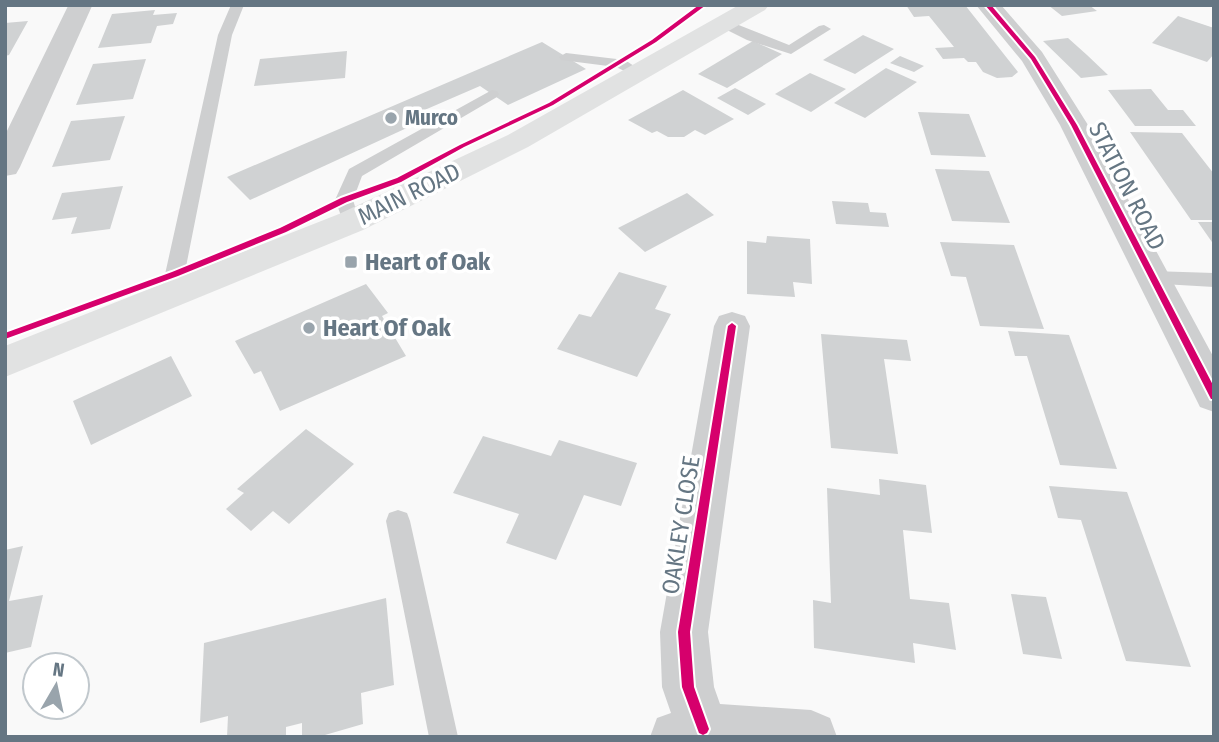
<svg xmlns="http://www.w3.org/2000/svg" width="1219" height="742" viewBox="0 0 1219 742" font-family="'Fira Sans Condensed',sans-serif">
<rect width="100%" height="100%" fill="#f9f9f9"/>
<path fill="#d0d2d3" d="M 906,5 L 965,5 L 1018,72 L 1012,77 L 997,78 L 983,72 L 976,62 L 968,62 L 964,58 L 943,59 L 935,48 L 954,47 L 929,16 L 914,17 Z
M 1048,5 L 1089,5 L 1097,11 L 1062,16 Z
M 155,10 L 153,15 L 177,13 L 173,24 L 157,26 L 151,43 L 98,48 L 112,14 Z
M 1178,16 L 1214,28 L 1214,54 L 1207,62 L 1152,43 Z
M 28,21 L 9,55 L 5,56 L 5,23 Z
M 863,35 L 894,49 L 855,74 L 823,60 Z
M 1068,38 L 1087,55 L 1108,75 L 1081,78 L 1043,41 Z
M 753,41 L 782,54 L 727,88 L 698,74 Z
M 542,42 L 586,69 L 508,105 L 480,86 L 413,115 L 422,121 L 250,200 L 227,177 Z
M 347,51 L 345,78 L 254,86 L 260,59 Z
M 900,56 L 924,66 L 914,72 L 890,63 Z
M 146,59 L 133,99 L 76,105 L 93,64 Z
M 886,68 L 917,82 L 865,118 L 834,103 Z
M 810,73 L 846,89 L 811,112 L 775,94 Z
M 735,88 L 766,104 L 748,115 L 717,98 Z
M 1151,89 L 1168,110 L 1183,110 L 1196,126 L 1135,126 L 1108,90 Z
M 683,90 L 734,119 L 705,135 L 695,130 L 684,137 L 668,137 L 657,131 L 652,133 L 628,120 Z
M 918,112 L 969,114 L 986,157 L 931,155 Z
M 125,116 L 110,160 L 52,167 L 71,121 Z
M 1130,132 L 1182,133 L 1214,174 L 1214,220 L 1191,220 Z
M 935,169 L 989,171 L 1010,223 L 952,221 Z
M 123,186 L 110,229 L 71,234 L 77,217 L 52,220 L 62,193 Z
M 687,193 L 714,215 L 645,252 L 618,228 Z
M 832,201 L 868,203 L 870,212 L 886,213 L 889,227 L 836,224 Z
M 1198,222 L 1214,222 L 1214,245 Z
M 767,236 L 810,239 L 812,284 L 793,282 L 795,297 L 747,294 L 747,241 L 766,243 Z
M 940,242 L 1014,245 L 1044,329 L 980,326 L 966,277 L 951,276 Z
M 619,272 L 667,286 L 655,309 L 671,314 L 637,377 L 557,349 L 579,314 L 591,317 Z
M 366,284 L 388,313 L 382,316 L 406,356 L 280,411 L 261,371 L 254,374 L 235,341 Z
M 1008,331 L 1069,335 L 1117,469 L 1060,465 L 1027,356 L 1015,356 Z
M 821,334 L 907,340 L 911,361 L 884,359 L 898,454 L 831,448 Z
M 171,356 L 192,396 L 91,445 L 73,401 Z
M 306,429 L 354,464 L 289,524 L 273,511 L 251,531 L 226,509 L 244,493 L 237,489 Z
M 483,436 L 551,456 L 559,440 L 637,463 L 621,506 L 584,495 L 556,560 L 506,543 L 519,514 L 453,493 Z
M 879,479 L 926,485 L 932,533 L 903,530 L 910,599 L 949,603 L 956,650 L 913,643 L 915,663 L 814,648 L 813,600 L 831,603 L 827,488 L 880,495 Z
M 1049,486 L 1127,492 L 1191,667 L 1126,661 L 1081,520 L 1058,518 Z
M 23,546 L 9,601 L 43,595 L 31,647 L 5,653 L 5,550 Z
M 1011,594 L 1046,597 L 1062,659 L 1023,654 Z
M 386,598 L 394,685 L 361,693 L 363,724 L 318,737 L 302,737 L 302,723 L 286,727 L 286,737 L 227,737 L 228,716 L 200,723 L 204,643 Z"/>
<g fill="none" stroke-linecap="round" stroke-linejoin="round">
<path fill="#cecfd0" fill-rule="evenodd" d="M 231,5 L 244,5 L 232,35 L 180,297 L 177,302 L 163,302 L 160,297 L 218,35 Z
M 726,20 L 789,45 L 819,26 L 824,25 L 831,29 L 791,54 L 747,40 L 721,27 L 721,21 Z
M 566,53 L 625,60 L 646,74 L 639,78 L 616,67 L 561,60 L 559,57 Z
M 492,90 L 497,91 L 499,94 L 497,97 L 362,176 L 353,200 L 360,222 L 351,228 L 345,226 L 335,200 L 349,169 Z
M 1152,271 L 1214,273 L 1214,287 L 1145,283 L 1143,278 L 1145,273 Z
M 398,510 L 407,513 L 410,521 L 458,737 L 429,737 L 386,521 L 389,513 Z"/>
<path fill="#cecfd0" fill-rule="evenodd" d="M 68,6 L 92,6 L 20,167 L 16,174 L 5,176 L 5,135 Z
M 732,312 L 745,316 L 750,326 L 708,632 L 714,687 L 720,704 L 811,710 L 830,718 L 837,737 L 650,737 L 657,718 L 671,713 L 662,687 L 660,632 L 714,326 L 719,316 Z"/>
<path fill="#cecfd0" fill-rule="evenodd" d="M 976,5 L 1001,5 L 1042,52 L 1088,125 L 1214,358 L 1214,412 L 1200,407 L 1060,125 L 1022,61 Z"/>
<path fill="#e1e2e2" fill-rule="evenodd" d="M 739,5 L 769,5 L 765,10 L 528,147 L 363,230 L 5,377 L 5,346 L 339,214 L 508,135 Z"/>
<defs>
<path id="cycleway" d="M 699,5 L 706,5 L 656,42 L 553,105 L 464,147 L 401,182 L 347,202 L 286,232 L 178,276 L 5,339 L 5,333 L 172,272 L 280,228 L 341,198 L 397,178 L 460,145 L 549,103 L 652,40 Z
M 985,5 L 991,5 L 1035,57 L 1077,125 L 1214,387 L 1214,399 L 1211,399 L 1071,125 L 1031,59 Z
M 732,323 L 736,326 L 690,632 L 694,687 L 709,729 L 707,733 L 703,735 L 699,733 L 682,687 L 678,632 L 728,326 Z"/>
</defs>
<use href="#cycleway" stroke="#fff" stroke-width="4"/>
<use href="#cycleway" fill="#d6006c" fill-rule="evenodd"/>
</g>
<g fill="#99a4ac" stroke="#fff" stroke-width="2.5">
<circle cx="391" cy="118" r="7"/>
<rect x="344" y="255" width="14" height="14" rx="3.5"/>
<circle cx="309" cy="328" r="7"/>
</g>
<g text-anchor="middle" stroke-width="7" stroke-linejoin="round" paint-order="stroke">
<g font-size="21" font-weight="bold" fill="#657683" stroke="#fff" text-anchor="start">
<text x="405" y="125">Murco</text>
</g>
<g font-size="24" fill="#657683" stroke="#fff">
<text transform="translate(1127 186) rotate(63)" y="8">STATION ROAD</text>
<text transform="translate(409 194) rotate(-26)" y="8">MAIN ROAD</text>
<text transform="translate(681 525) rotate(-81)" y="8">OAKLEY CLOSE</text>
</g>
<g font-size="24" font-weight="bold" fill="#657683" stroke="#fff" text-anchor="start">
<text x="365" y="270">Heart of Oak</text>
<text x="323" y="336">Heart Of Oak</text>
</g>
</g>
<rect width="1219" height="742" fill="none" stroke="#657683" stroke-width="14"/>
<g transform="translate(56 686) rotate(9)"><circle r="33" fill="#ffffff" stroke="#c1c8cd" stroke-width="2"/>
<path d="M0-5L12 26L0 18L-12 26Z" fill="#99a4ac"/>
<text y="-10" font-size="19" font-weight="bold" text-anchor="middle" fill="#657683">N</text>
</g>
</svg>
